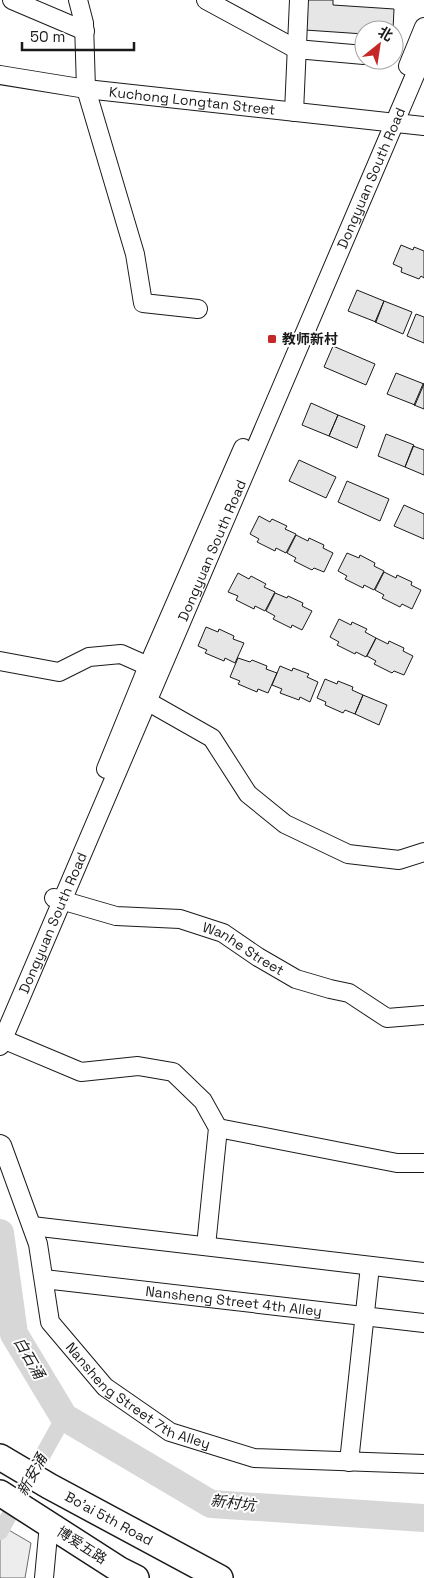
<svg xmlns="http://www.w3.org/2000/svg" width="424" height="1578" viewBox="0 0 424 1578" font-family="'Space Grotesk','Noto Sans SC',sans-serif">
<rect width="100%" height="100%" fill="#fff"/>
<path fill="#ededed" stroke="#6a6a6a" d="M 0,1525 L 31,1543 L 25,1578 L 0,1578 Z"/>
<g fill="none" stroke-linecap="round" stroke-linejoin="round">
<path stroke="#d7d7d7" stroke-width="16" d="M 0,1532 L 64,1417"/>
<path stroke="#d7d7d7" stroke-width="28" d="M 0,1233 L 14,1334 L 64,1417 L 211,1504 L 424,1518"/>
</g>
<path fill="#e6e6e6" stroke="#1a1a1a" d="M 307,0 L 333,0 L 333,5 L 394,9 L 393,30 L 364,30 L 364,34 L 305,30 Z
M 401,245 L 413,250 L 414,247 L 424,251 L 424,278 L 421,276 L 419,279 L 401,272 L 402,268 L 393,264 Z
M 357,290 L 384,301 L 376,322 L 348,311 Z
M 384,301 L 412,312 L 403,334 L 375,322 Z
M 416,314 L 424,317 L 424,343 L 407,336 Z
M 333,346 L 375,364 L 366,385 L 324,367 Z
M 396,373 L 424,384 L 415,405 L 387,394 Z
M 423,384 L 424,384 L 424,409 L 414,405 Z
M 311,403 L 338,415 L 329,436 L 302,425 Z
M 338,415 L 365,426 L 357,448 L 329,436 Z
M 386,434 L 414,445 L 405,467 L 378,456 Z
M 413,446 L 424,450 L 424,475 L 405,467 Z
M 299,460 L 336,477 L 326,498 L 289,481 Z
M 347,481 L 389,499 L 380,521 L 338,502 Z
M 404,505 L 424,514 L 424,539 L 394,526 Z
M 259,516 L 270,522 L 272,519 L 287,526 L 285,529 L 296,534 L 286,553 L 276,548 L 275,551 L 257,542 L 259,539 L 250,534 Z
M 296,535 L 308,541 L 309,538 L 324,545 L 323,548 L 333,553 L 324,572 L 314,568 L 312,570 L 294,561 L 296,558 L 287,553 Z
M 347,553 L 359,558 L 360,555 L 375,563 L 374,566 L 384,571 L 374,590 L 364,585 L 363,588 L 345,579 L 347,576 L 338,571 Z
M 384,572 L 396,578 L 397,575 L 412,582 L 411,585 L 421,590 L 412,609 L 402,604 L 400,607 L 382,598 L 384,595 L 375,590 Z
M 238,573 L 249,579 L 251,576 L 266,584 L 264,587 L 275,592 L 265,611 L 255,606 L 254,609 L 236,600 L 238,596 L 228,592 Z
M 275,593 L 287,598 L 288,596 L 303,603 L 302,606 L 312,611 L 302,630 L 292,625 L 291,628 L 273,619 L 275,616 L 266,611 Z
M 339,619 L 351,625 L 352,622 L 367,629 L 365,632 L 376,638 L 366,657 L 356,652 L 355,654 L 337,645 L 339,642 L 330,637 Z
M 206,627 L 218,632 L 219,629 L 234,636 L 233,639 L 244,643 L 235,663 L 225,658 L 224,661 L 205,653 L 207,650 L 198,646 Z
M 376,638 L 388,644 L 389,641 L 404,648 L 403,651 L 413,656 L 404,675 L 394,671 L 392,673 L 374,664 L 376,661 L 367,656 Z
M 238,658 L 250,662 L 252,660 L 267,666 L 266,669 L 277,673 L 268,693 L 258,689 L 257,692 L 238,684 L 240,681 L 230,677 Z
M 280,666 L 292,671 L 293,668 L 309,674 L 307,677 L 318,682 L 310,702 L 300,697 L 299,700 L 280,693 L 282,689 L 272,685 Z
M 325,679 L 337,684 L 338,681 L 353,687 L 352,690 L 363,695 L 355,714 L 345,710 L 343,713 L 325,705 L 326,702 L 317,698 Z
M 363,695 L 387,705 L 379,725 L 355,714 Z"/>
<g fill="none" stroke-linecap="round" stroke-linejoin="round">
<defs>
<g id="minor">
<path d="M 12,0 L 85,31"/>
<path d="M 78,0 L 84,23 L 86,89 L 135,254 L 143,303 L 198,309"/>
<path d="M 206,0 L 296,49 L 364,55"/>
<path d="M 408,66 L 424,27"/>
<path id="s1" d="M 0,75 L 86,89 L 424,126"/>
<path d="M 294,112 L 299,0"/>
<path d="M 0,661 L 59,672 L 89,657 L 121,654 L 148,666"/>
<path d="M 138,696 L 212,738 L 248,794 L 285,824 L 348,854 L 399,860 L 424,852"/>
<path d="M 106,769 L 148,666 L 243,448"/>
<path id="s2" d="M 54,898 L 116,916 L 180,919 L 223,933 L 258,957 L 296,979 L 330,989 L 349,993 L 387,1018 L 424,1015"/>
<path d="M 0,1038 L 81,1072 L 138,1066 L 173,1072 L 203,1101 L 218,1128 L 206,1246"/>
<path id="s3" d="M 0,1046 L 424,54"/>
<path d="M 218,1128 L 397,1163 L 424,1163"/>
<path id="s4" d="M 0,1144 L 2,1145 L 38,1244 L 50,1322 L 105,1387 L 170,1432 L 254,1458 L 424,1464"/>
<path d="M 32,1226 L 424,1272"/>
<path id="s5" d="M 44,1279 L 424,1323"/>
<path d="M 349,1462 L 370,1266"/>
<path d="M 44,1578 L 49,1524"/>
</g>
<g id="highway">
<path id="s6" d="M 0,1457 L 49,1486 L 220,1578"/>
<path d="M 0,1493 L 120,1570 L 136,1578"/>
</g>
</defs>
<use href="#minor" stroke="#1a1a1a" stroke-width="20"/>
<use href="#highway" stroke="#1a1a1a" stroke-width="28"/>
<use href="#minor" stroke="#fff" stroke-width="18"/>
<use href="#highway" stroke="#fff" stroke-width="25"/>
</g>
<rect fill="#c62828" stroke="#fff" stroke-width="2" x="267" y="334" width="10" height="10" rx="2.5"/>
<g text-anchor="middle" stroke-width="4" stroke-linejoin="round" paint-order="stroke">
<g font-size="14" fill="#1a1a1a" stroke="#fff">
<text dy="5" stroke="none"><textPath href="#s1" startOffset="194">Kuchong Longtan Street</textPath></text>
<text dy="5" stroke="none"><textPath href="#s3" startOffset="944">Dongyuan South Road</textPath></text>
<text dy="5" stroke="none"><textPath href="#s3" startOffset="539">Dongyuan South Road</textPath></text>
<text dy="5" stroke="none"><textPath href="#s3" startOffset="134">Dongyuan South Road</textPath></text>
<text dy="5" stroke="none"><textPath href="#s2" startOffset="199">Wanhe Street</textPath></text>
<text dy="5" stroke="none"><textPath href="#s5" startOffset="191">Nansheng Street 4th Alley</textPath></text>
<text dy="5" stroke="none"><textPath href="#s4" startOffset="304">Nansheng Street 7th Alley</textPath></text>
<text dy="5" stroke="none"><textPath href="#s6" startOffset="125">Bo'ai 5th Road</textPath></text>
<text transform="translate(82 1545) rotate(33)" y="5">博爱五路</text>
</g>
<g font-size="14" font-weight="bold" fill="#1a1a1a" stroke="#fff" text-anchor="start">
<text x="282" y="344">教师新村</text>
</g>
<g font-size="15" font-style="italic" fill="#1a1a1a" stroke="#fff">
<text transform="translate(29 1358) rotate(60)" y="5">白石涌</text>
<text transform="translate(32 1475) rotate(-61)" y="5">新安涌</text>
<text transform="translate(233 1503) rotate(7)" y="5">新村坑</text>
</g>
</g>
<g transform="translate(379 45) rotate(30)"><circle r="24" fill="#ffffff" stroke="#a3a3a3"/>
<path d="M0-4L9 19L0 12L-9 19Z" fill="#c62828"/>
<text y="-8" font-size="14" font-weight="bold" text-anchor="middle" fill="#1a1a1a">北</text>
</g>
<path d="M22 42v8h112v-8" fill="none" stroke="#1a1a1a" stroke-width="2.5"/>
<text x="30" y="42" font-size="15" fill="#1a1a1a" stroke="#ffffff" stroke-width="4" paint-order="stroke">50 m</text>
</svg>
